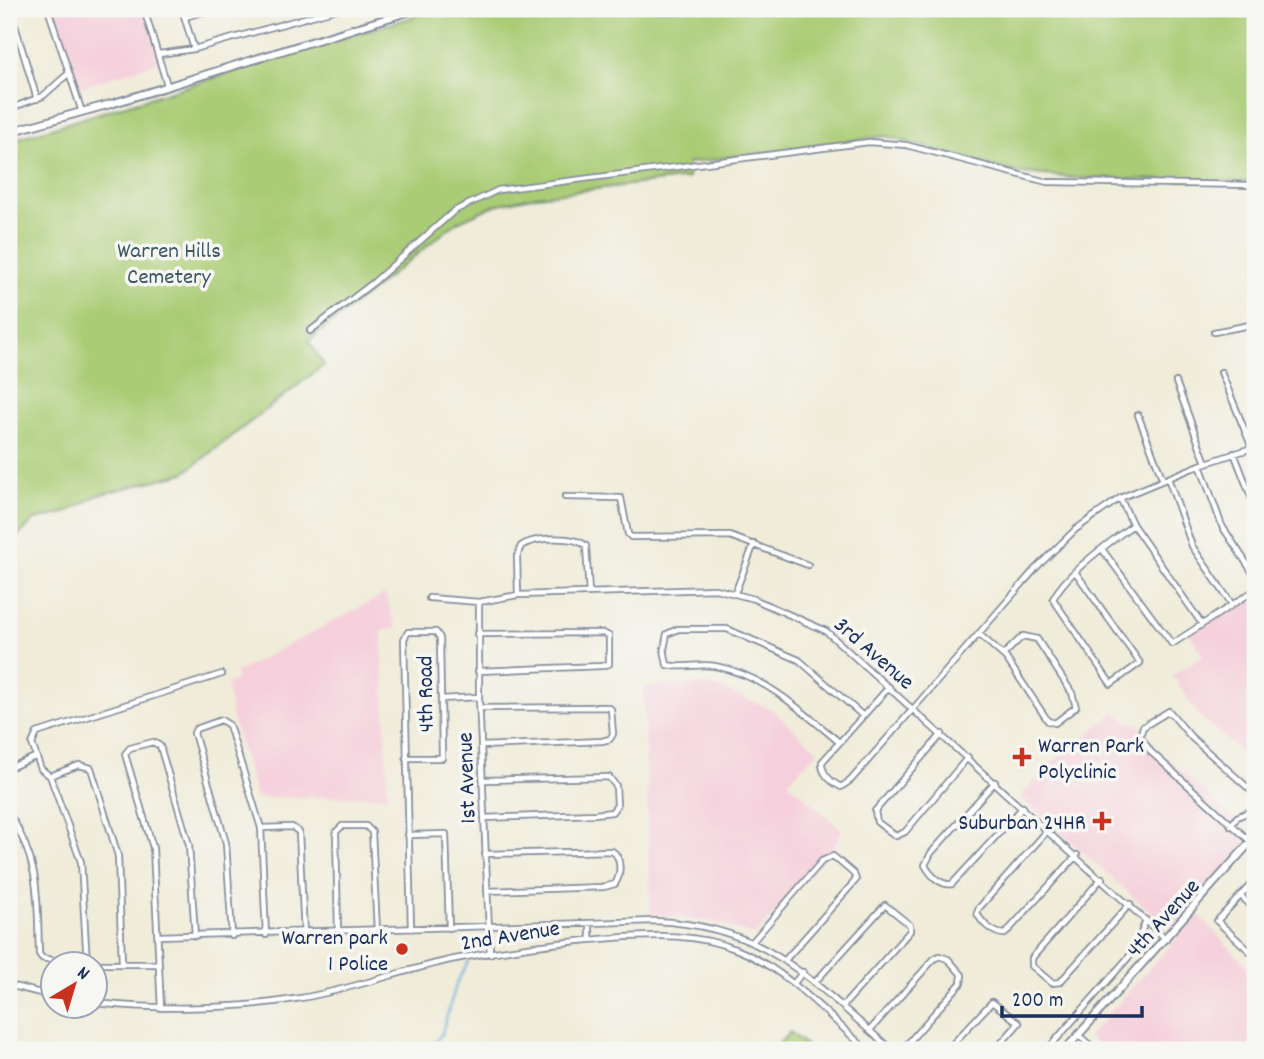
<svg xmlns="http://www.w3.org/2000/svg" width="1264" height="1059" viewBox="0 0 1264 1059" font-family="Dekko,sans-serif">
<rect width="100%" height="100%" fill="#f6f6f2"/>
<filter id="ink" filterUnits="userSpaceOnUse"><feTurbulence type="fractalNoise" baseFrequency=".0143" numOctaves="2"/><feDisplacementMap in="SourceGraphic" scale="14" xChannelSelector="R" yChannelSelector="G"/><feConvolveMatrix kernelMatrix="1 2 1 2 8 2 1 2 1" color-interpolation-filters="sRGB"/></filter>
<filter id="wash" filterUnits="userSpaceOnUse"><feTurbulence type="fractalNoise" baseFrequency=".00686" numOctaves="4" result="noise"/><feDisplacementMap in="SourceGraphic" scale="28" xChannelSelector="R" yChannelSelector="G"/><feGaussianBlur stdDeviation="1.57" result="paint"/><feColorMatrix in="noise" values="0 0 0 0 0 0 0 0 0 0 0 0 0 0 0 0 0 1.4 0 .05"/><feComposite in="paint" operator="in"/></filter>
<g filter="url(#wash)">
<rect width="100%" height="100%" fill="#f0ecd9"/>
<path fill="#f5cfdb" d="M 55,9 L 147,9 L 164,60 L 79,88 Z
M 1255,592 L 1255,764 L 1199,716 L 1172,675 L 1203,656 L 1190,634 Z
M 385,594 L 396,628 L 382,631 L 388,796 L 256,798 L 231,714 L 227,684 L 237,680 L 235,673 Z
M 709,684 L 771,709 L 818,751 L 788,782 L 842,830 L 835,845 L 755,936 L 711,922 L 651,914 L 643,686 Z
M 1116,712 L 1124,720 L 1140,726 L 1157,749 L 1244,827 L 1242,841 L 1246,845 L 1171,930 L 1020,797 L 1051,763 Z
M 1198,914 L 1255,975 L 1255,1050 L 1104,1050 L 1088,1037 Z"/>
<path fill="#aacc75" stroke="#627e6a" stroke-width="2" d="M 438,9 L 1243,9 L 1255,21 L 1255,182 L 1075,178 L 1014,172 L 886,136 L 688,163 L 688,178 L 536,196 L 495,205 L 457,222 L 309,341 L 324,365 L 184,473 L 98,495 L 68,512 L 35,520 L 9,544 L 9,141 Z
M 790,1032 L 811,1050 L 773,1050 Z"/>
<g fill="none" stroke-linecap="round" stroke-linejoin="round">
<path stroke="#6aaddf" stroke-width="2" d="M 430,1050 L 442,1033 L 456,985 L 468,962"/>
</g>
</g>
<g filter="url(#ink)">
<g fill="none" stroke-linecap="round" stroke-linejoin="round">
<defs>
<path id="street" d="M 10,9 L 37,99
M 48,9 L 82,112
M 144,9 L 167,85
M 182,9 L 194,49
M 49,12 L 59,9
M 185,17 L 213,9
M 159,54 L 194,49 L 337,9
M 9,109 L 43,96 L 69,73
M 310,331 L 374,282 L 454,211 L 498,190 L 869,142 L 906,145 L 1047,182 L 1255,185
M 1214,332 L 1255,324
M 1221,372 L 1252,448
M 1176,382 L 1206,463
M 1138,415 L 1163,480
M 1234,453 L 1255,507
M 1200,465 L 1222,526 L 1255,576
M 1168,478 L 1192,546 L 1231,603
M 565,497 L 621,498 L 628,534 L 631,537 L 730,536 L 808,565
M 1120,498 L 1133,525 L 1202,624
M 1102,549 L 1172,644 L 1255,590
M 1076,573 L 1140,663 L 1111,684 L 1053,599 C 1066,573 1109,543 1133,525
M 735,593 L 754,544
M 518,595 L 517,557 L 521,546 C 534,537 574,535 586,546 L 589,593
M 429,598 L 479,602 L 518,595 L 716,589 L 754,599 L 826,631 L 1166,939
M 479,602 L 479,697 L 490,954
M 477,634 L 603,633 L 609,636 L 609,664 L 602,666 L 478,671
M 979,634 L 1006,658 L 1048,721 L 1055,723 L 1076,707 L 1072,693 L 1037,639 L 1023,636 L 1003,655
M 889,687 L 822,762 C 821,773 831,782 841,787 L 851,780 L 1036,568 L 1076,529 L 1120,498 L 1200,465 L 1255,447
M 441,699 L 479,697
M 480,708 L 607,707 L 611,709 L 613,734 L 610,739 L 602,741 L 481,746
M 942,734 L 875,811 L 877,822 L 896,836 L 905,832 L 968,757
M 839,742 C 802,711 764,675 715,666 C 699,663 683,669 667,665 L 664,649 L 667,634 L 678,629 L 727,629 L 799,660 L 863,716
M 406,758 L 442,758 L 440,638 L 436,632 L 408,632 L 404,639 L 411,929
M 9,768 L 35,757
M 50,776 L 41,769 L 32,744 L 37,733 L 222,674
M 483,780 L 609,777 L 616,786 L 617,805 L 612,812 L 595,814 L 484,818
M 995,782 L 931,853 L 925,865 C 930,875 941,886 952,884 L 1023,807
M 9,813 C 41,865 37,896 39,954 L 42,958 L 72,964 L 159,964
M 1231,826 L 1237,817 L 1255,809
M 261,828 L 292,827 L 299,832 L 304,934
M 1048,830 L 979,908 L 977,913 C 982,924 994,934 1005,934 L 1077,855
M 408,835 L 446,834 L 449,928
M 1251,842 L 1151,752 L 1140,736 L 1143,727 L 1169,711 L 1191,737 L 1255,794
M 485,854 L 612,851 C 622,857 621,875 615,884 L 604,887 L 487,891
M 1102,878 L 1032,958 L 1032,966 L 1052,983 L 1060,982 L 1130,904
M 1255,880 L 1217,921 L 1255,956
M 1241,896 L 1255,910
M 590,924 L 590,939
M 338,932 L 336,832 L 342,826 L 366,826 L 372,832 L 377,930
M 158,936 L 655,921 C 770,926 811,982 892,1050
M 232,936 L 226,843 L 194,733 L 196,729 L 221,720 L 229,725 L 261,828 L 266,935
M 753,941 L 822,861 L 833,856 L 854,874 L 856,880 L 786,959
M 87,964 L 81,862 L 50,776 L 79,765 L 91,768 L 118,856 L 122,964
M 816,981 L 885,905 L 910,925 L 910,931 L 843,1006
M 794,983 L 803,972
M 9,985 L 52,996
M 94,1003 C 164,1010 232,1010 301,998 C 353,989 403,970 455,959 C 507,949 560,942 612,938 C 656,935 696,933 738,950 C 789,971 826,1014 867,1050
M 161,1008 L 153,848 L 127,761 L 125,754 L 130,748 L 153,742 L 160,746 L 189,845 L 195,936
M 870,1030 L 934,959 L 939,956 L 948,959 L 962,975 L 961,983 L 902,1050
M 1078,1035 L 1096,1050
M 947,1050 L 992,1002 L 1019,1023 L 995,1050
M 1047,1050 L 1134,951 L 1146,920"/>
<path id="secondary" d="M 9,132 L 114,103 L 417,9
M 1065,1050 L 1255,837"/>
</defs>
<use href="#street" stroke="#868e9c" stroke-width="8"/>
<use href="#secondary" stroke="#868e9c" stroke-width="10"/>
<use href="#street" stroke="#fff" stroke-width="4.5"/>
<use href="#secondary" stroke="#fff" stroke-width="6"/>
</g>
</g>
<g fill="#c8321e" stroke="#f6f6f2" stroke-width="2.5">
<path d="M1018.5 746.5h7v7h7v7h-7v7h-7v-7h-7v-7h7z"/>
<path d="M1098.5 810.5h7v7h7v7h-7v7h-7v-7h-7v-7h7z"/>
<circle cx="402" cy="949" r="7"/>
</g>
<g text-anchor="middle" stroke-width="7" stroke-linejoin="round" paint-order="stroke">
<g font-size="23" fill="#3f5664" stroke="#f6f6f2">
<text x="169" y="257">Warren Hills<tspan x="169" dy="26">Cemetery</tspan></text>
</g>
<g font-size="23" fill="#1b2f5e" stroke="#f6f6f2">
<text transform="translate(875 652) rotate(41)" y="8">3rd Avenue</text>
<text transform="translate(424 694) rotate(-91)" y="8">4th Road</text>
<text transform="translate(465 778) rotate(-92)" y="8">1st Avenue</text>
<text transform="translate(1162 917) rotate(-48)" y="8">4th Avenue</text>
<text transform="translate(510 934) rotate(-9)" y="8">2nd Avenue</text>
</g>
<g font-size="23" fill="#1b2f5e" stroke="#f6f6f2" text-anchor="end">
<text x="1038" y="752" text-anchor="start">Warren Park<tspan x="1038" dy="26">Polyclinic</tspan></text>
<text x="1086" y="829">Suburban 24HR</text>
<text x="388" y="944">Warren park<tspan x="388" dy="26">1 Police</tspan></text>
</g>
</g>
<rect width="1264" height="1059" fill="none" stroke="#f6f6f2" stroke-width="35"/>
<g transform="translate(74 985) rotate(38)"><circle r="33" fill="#f6f6f2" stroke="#9ea6b7" stroke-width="2"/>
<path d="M0-5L12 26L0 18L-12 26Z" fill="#c8321e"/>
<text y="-10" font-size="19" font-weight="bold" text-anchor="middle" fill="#1b2f5e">N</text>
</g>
<path d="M1002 1006v10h140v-10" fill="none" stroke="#1b2f5e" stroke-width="3.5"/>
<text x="1012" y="1006" font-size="21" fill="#1b2f5e" stroke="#f6f6f2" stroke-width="5" paint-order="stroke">200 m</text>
</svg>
